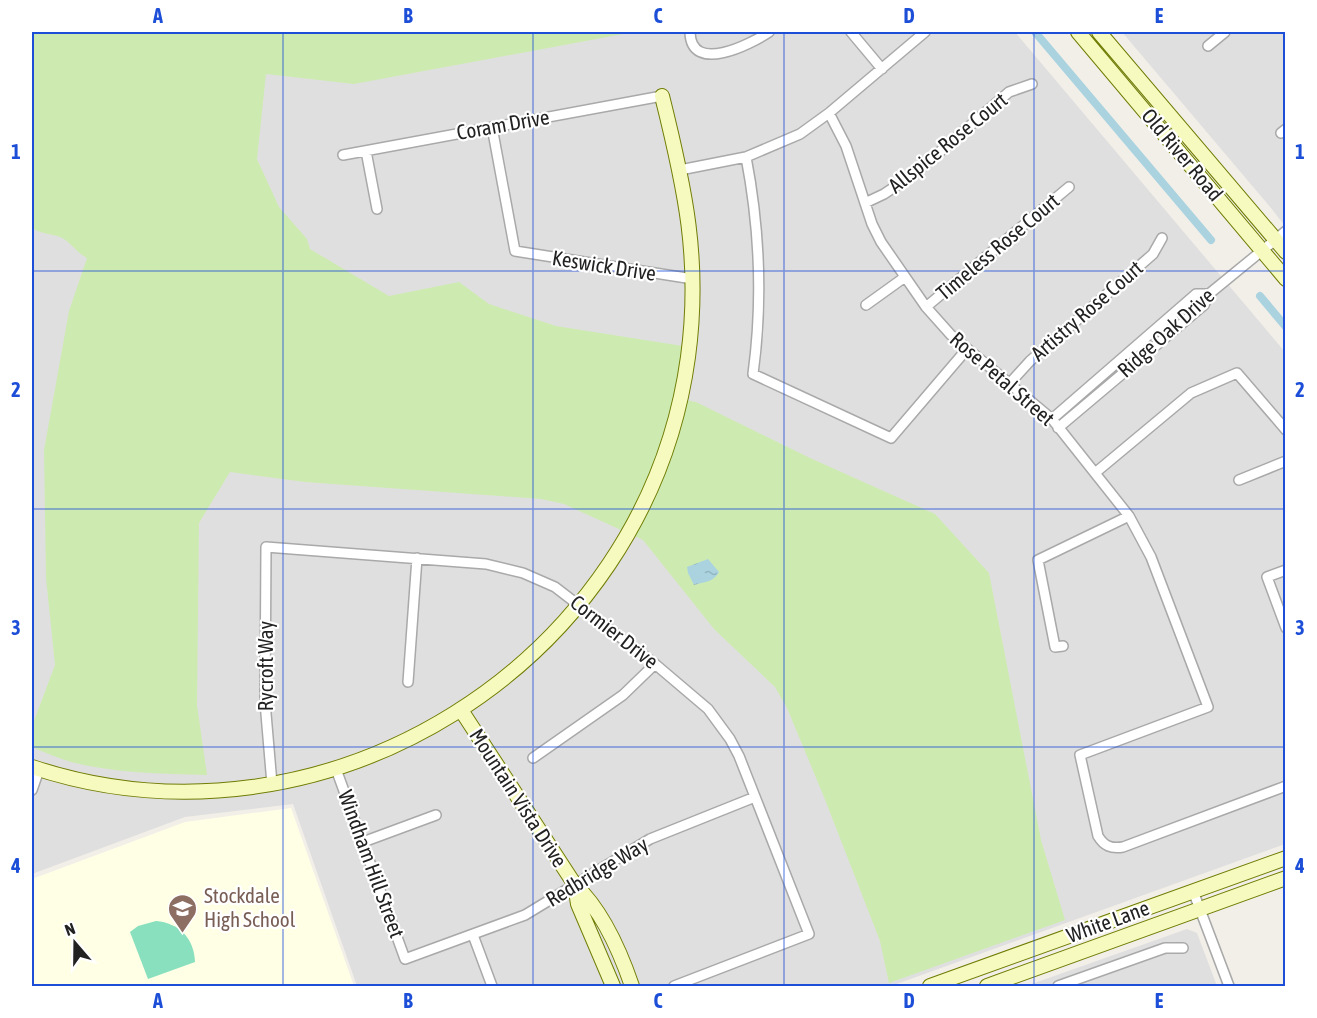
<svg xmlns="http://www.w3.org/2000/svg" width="1317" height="1018" viewBox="0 0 1317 1018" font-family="'Asap Condensed',sans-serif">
<defs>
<pattern id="water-ripples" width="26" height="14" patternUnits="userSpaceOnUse" patternTransform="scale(1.5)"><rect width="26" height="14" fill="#aad3df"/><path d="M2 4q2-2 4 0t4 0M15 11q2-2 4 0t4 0" fill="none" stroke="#92b5bf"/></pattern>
</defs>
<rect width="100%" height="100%" fill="#f2efe9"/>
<path fill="#e0dfdf" d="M 32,32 L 1015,32 L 1285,352 L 1285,844 L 891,986 L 357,986 L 293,804 L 185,817 L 32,874 Z
M 1122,32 L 1285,32 L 1285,226 L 1271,208 Z
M 1187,929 L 1197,933 L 1217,986 L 1026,986 Z"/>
<path fill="#ffffe5" d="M 291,808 L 354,986 L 32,986 L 32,879 L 185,822 Z"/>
<path fill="#cdebb0" d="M 32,32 L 634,32 L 354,84 L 266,74 L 257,159 L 279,207 L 307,239 L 310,249 L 389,296 L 459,282 L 489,304 L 556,326 L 689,347 L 680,399 L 696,402 L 810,458 L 935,514 L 989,573 L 1041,840 L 1065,920 L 889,983 L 880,941 L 824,797 L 787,708 L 775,687 L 714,629 L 643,540 L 564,504 L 541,499 L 305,482 L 230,472 L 199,523 L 197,705 L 207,775 C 161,774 115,773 71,762 C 58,758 44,752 32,747 L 32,726 L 55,665 L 46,578 L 44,450 L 69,311 L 87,258 C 77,253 73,245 64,239 C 54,233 42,235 32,228 Z"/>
<path fill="#88e0be" d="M 156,921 C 179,923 194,938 195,962 L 148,979 L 130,932 L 138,926 Z"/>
<path fill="url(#water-ripples)" d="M 708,559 L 719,572 C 714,582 704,582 694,585 L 688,573 L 687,567 Z"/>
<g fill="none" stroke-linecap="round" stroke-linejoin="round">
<path stroke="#aad3df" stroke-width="8" d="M 1035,32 L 1211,240
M 1260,296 L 1286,327"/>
<defs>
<path id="street" d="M 690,32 C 691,75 751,44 769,32
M 851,32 L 882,69
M 1208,46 L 1225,32
M 829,113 L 846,146 L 872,224 L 881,242 L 926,307 L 951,335 L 1052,419 L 1129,516 L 1151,557 L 1208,707 L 1080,755 L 1098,836 C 1104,846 1111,849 1123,847 L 1286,786
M 492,127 L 515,251 L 693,279
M 1281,133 L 1286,129
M 366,151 L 377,209
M 343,155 L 662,96
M 746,157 C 760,230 763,300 753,374 L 891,438 L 967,349
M 680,170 L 746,157 L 800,134 L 829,113 L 925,32
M 865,203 L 884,194 L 914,174 L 1009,92 L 1032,84
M 866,305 L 905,277
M 926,307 L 1069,187
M 1010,383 L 1030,361 L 1153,254 L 1162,238
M 1052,419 L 1196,294 L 1209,294
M 1058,428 L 1204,305 L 1209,294 L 1286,231
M 1095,473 L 1191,393 L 1237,373 L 1286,430
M 1239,480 L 1286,461
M 1286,570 L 1267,577 L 1286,628
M 1063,646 L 1055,647 L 1038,560 L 1129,516
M 408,682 L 417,558
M 533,758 L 623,695 L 655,664
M 336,769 L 405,959 L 525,915 L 650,839 L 755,797
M 272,784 L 265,702 L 266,547 L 486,564 L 523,573 L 555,587 L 655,664 L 708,709 L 730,739 L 739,756 L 809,934 L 674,986
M 32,790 L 39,770
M 363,842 L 436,815
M 1193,891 L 1229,986
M 473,935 L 492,986
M 1058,986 L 1165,948 L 1183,948"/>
<path id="secondary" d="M 1078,32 L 1286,279
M 1099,32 L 1286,252
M 461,710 L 575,885 C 603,911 620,951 632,986
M 32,767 C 325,864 646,664 688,357 C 701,261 685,188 662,96
M 575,885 L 578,904 L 613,986
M 930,986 L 1286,858
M 987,986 L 1286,878"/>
</defs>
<use href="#street" stroke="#a9a9a9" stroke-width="12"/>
<use href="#secondary" stroke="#707d05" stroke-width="16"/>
<use href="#street" stroke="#fff" stroke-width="9"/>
<use href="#secondary" stroke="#f7fabf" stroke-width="14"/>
</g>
<path fill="none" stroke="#1d4ed8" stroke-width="1.5" stroke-opacity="0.55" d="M 283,32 L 283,986M 533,32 L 533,986M 784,32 L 784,986M 1034,32 L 1034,986M 32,271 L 1286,271M 32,509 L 1286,509M 32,747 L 1286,747"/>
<defs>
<symbol id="school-pin" viewBox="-11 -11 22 30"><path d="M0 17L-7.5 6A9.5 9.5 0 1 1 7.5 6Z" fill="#8d6e63" stroke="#fff"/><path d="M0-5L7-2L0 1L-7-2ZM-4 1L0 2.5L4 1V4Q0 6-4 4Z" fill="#fff"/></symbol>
</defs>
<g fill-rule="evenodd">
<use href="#school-pin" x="166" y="892" width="33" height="45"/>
</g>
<g text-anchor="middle" stroke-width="4.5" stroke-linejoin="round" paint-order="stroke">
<g font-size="21" fill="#222" stroke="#fff">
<text transform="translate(503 125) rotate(-10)" y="7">Coram Drive</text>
<text transform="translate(948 143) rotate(-39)" y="7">Allspice Rose Court</text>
<text transform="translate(1182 155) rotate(50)" y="7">Old River Road</text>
<text transform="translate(998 247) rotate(-40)" y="7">Timeless Rose Court</text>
<text transform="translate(604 266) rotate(9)" y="7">Keswick Drive</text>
<text transform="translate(1087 311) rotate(-41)" y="7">Artistry Rose Court</text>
<text transform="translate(1166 333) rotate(-42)" y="7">Ridge Oak Drive</text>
<text transform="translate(1002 379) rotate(41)" y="7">Rose Petal Street</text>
<text transform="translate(614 632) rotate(38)" y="7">Cormier Drive</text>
<text transform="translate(266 666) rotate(-90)" y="7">Rycroft Way</text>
<text transform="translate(518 798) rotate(57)" y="7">Mountain Vista Drive</text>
<text transform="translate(371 864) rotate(70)" y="7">Windham Hill Street</text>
<text transform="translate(597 872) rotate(-31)" y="7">Redbridge Way</text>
<text transform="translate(1108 922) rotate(-20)" y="7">White Lane</text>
</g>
<g font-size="21" fill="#785e54" stroke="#fff" text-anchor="start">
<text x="204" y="903">Stockdale<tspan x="204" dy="24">High School</tspan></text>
</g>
</g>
<rect width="1317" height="1018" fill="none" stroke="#ffffff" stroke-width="66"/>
<g transform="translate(75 943) rotate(340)" stroke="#ffffff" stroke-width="4.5" paint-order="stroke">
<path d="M0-4.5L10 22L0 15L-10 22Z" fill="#222222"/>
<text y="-9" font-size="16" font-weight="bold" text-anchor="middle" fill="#222222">N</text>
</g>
<rect x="33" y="33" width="1251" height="952" fill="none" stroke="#1d4ed8" stroke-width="2"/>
<g font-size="20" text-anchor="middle" font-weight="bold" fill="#1d4ed8">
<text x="158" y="23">A</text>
<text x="408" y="23">B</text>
<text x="658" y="23">C</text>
<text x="909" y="23">D</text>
<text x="1159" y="23">E</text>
<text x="16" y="159">1</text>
<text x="1300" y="159">1</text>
<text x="16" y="397">2</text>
<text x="1300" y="397">2</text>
<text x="16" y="635">3</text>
<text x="1300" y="635">3</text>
<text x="16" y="873">4</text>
<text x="1300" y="873">4</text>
<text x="158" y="1008">A</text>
<text x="408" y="1008">B</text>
<text x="658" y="1008">C</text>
<text x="909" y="1008">D</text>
<text x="1159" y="1008">E</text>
</g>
</svg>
